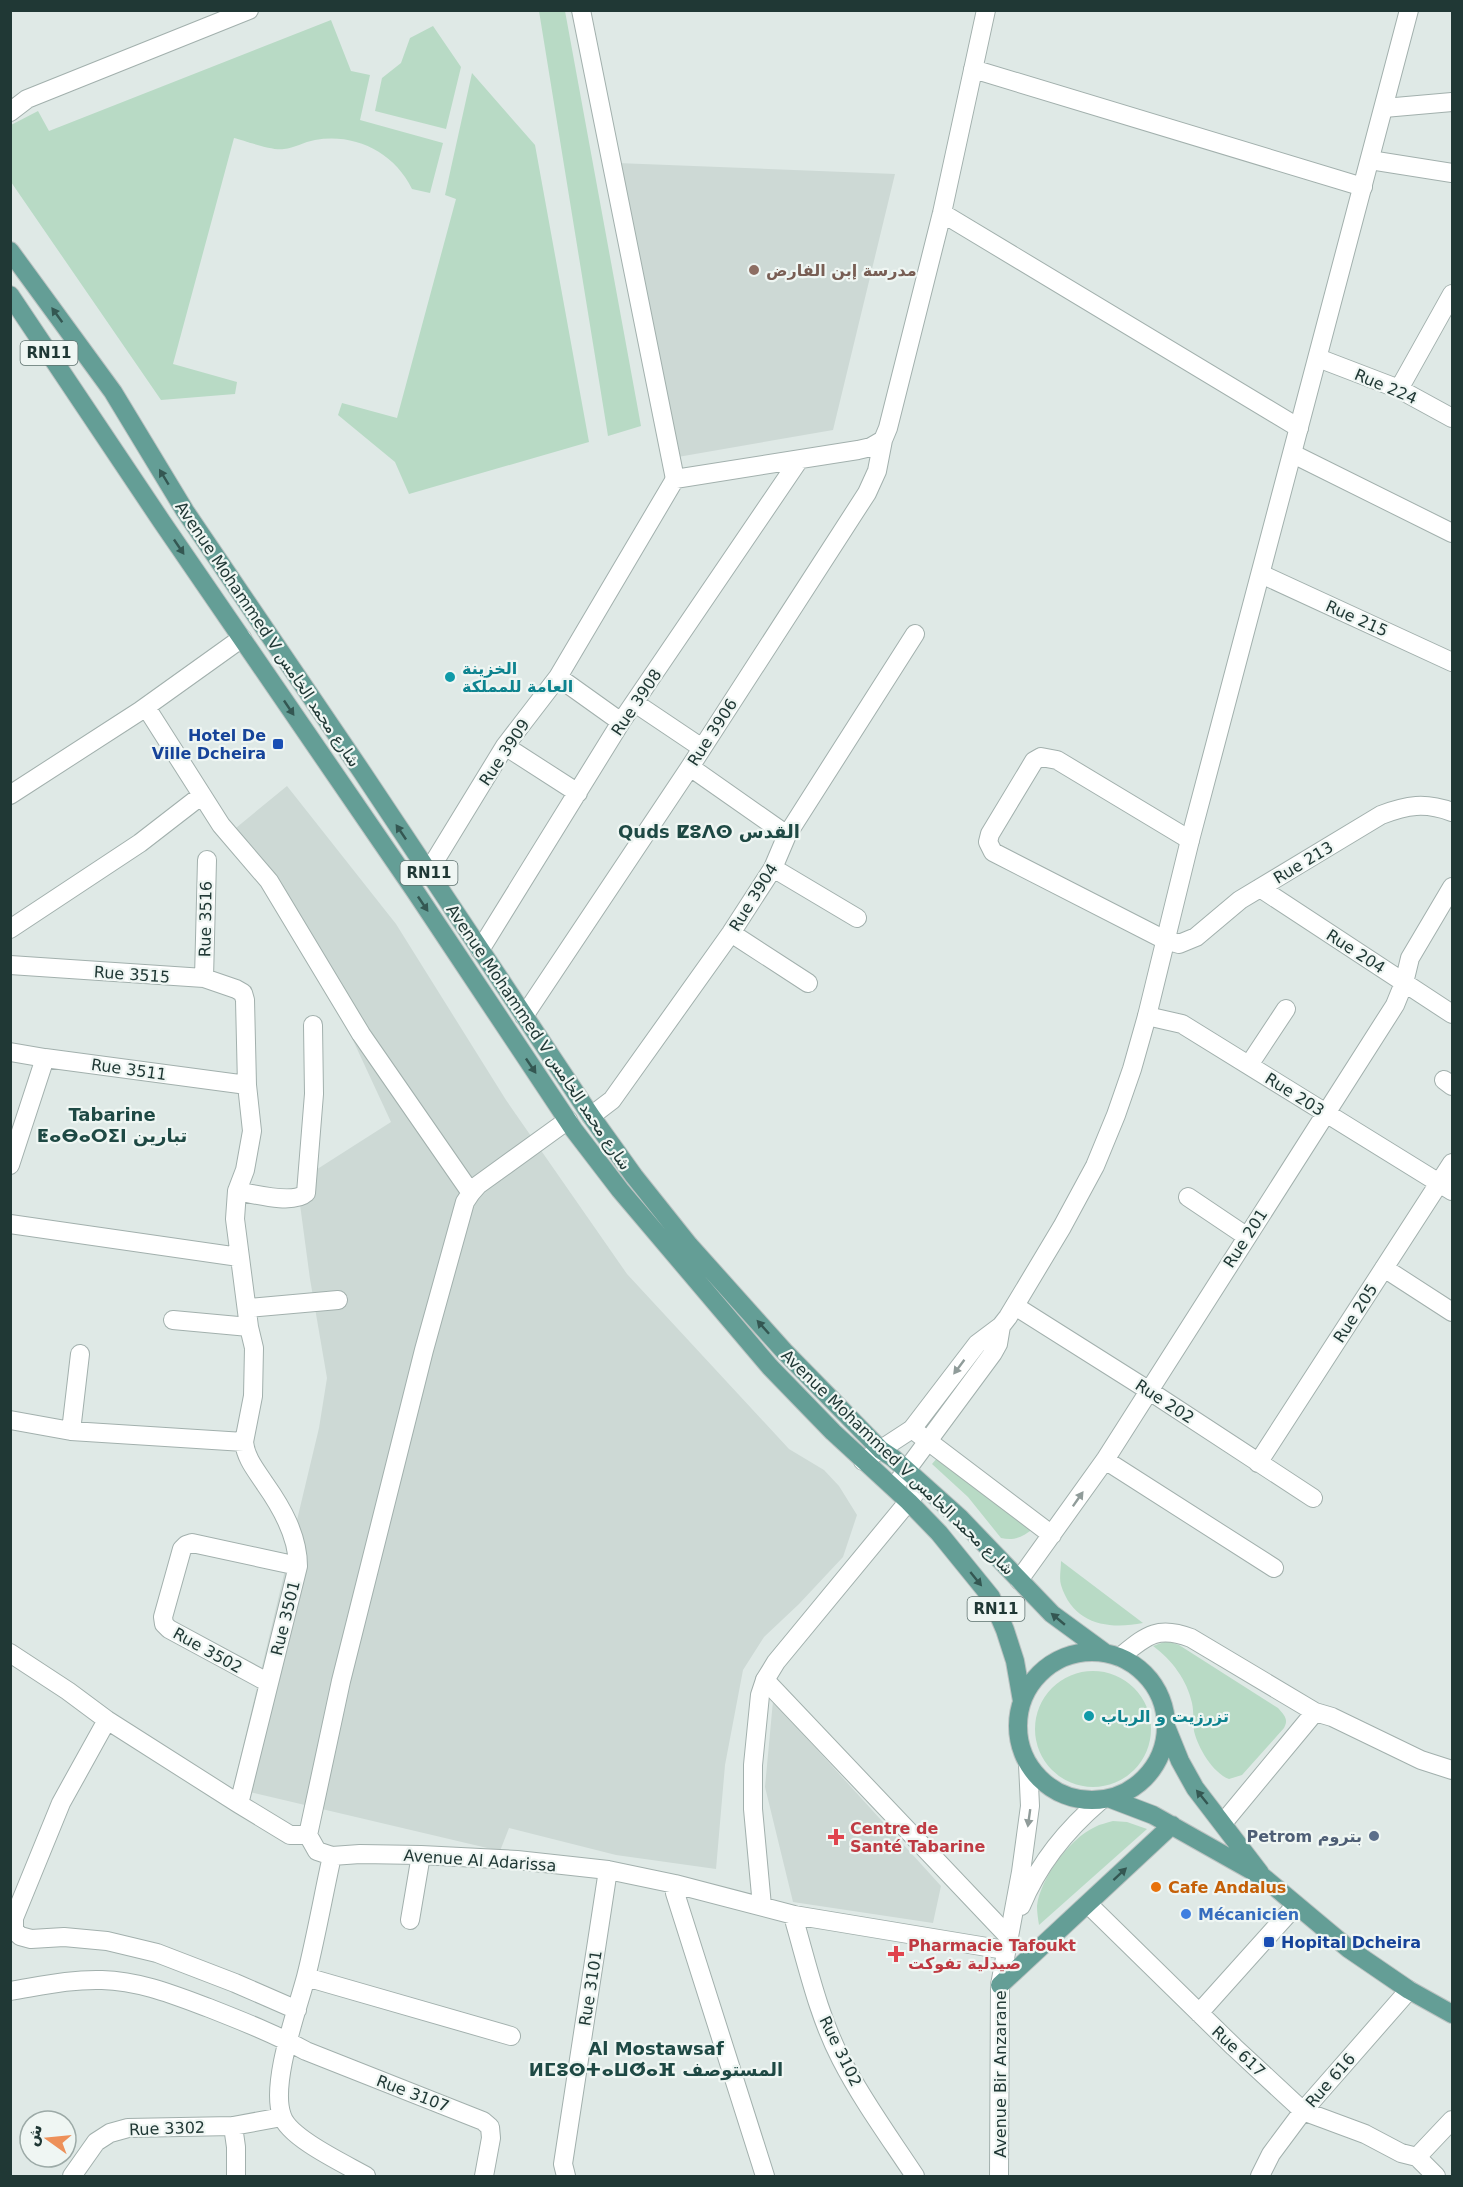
<svg xmlns="http://www.w3.org/2000/svg" width="1463" height="2187" viewBox="0 0 1463 2187" font-family="'DejaVu Sans','Noto Sans Arabic','Noto Sans Tifinagh',sans-serif">
<rect width="100%" height="100%" fill="#dfe9e6"/>
<path fill="#cdd9d5" d="M 617,163 L 895,174 L 833,430 L 672,458 Z
M 287,786 L 396,924 L 506,1100 L 627,1274 L 789,1449 L 824,1470 L 839,1486 L 857,1515 L 843,1557 L 799,1604 L 764,1637 L 743,1670 L 725,1765 L 716,1869 L 616,1855 L 509,1828 L 500,1851 L 233,1788 L 319,1428 L 327,1378 L 310,1279 L 297,1182 L 391,1122 L 345,1023 L 231,832 Z
M 773,1701 L 941,1886 L 933,1923 L 793,1902 L 765,1787 Z"/>
<path fill="#b8dac5" d="M 539,11 L 565,11 L 641,426 L 608,436 Z
M 331,20 L 351,71 L 370,75 L 360,120 L 443,143 L 430,193 L 412,189 C 394,152 355,133 315,140 C 304,142 294,148 284,149 C 272,151 246,141 234,138 L 173,364 L 237,382 L 235,394 L 161,400 L 11,182 L 11,125 L 38,111 L 49,131 Z
M 433,26 L 461,67 L 446,129 L 375,111 L 382,78 L 401,63 L 410,38 Z
M 472,73 L 535,145 L 589,442 L 409,494 L 395,462 L 338,415 L 342,403 L 397,418 L 456,199 L 445,195 Z
M 938,1457 L 1034,1528 C 1023,1537 1015,1541 1001,1538 L 968,1497 L 932,1464 Z
M 1061,1561 L 1143,1623 C 1108,1630 1073,1624 1061,1585 C 1059,1578 1061,1569 1061,1561 Z
M 1167,1641 L 1179,1645 L 1278,1708 C 1284,1715 1289,1719 1284,1728 L 1242,1775 L 1229,1779 C 1213,1773 1198,1748 1194,1731 C 1193,1722 1194,1712 1192,1703 C 1187,1680 1172,1660 1153,1646 Z
M1035 1729a58 58 0 1 1 116 0a58 58 0 1 1-116 0Z
M 1113,1821 L 1127,1822 L 1147,1829 L 1039,1925 C 1038,1919 1037,1912 1037,1906 C 1040,1879 1070,1838 1095,1827 C 1100,1824 1107,1823 1113,1821 Z"/>
<g fill="none" stroke-linecap="round" stroke-linejoin="round">
<defs>
<path id="pedestrian" d="M 581,10 L 675,479
M 765,1680 L 1008,1936"/>
<path id="minor" d="M 973,69 L 1363,187
M 1384,108 L 1452,102
M 10,112 L 27,99 L 249,10
M 1370,160 L 1452,173
M 942,213 L 1299,428
M 1318,358 L 1399,389 L 1452,418
M 1399,389 L 1452,294
M 1293,454 L 1452,533
M 1261,574 L 1452,662
M 558,677 L 621,722
M 635,703 L 702,748
M 146,707 L 221,825 L 269,881 L 361,1034 L 471,1193 L 478,1185 L 568,1120
M 505,746 L 578,793
M 690,767 L 787,835
M 10,795 L 140,711 L 242,638
M 1190,840 L 1057,760 L 1041,757 L 1034,761 L 990,834 L 988,842 L 993,852 L 1165,940 L 1179,944 L 1196,937 L 1240,900 L 1381,815 C 1407,805 1425,802 1452,812
M 773,868 L 857,918
M 428,872 L 505,746 L 558,677 L 675,479 L 858,450 L 871,447 L 883,440
M 1260,888 L 1452,1014
M 10,929 L 140,843 L 202,795
M 731,933 L 808,983
M 480,950 L 621,722 L 799,460
M 10,965 L 204,978 L 236,989 L 243,993 L 245,1000 L 247,1085 L 252,1131 L 245,1170 L 237,1191 L 235,1219 L 249,1327 L 254,1348 L 253,1396 L 244,1442 C 246,1459 256,1470 265,1484 C 282,1508 298,1536 298,1566 L 239,1804
M 204,978 L 207,860
M 524,1016 L 690,767 L 867,493 L 877,471 L 883,440 L 888,428 L 942,213 L 986,10
M 1147,1016 L 1182,1024 L 1452,1191
M 10,1052 L 45,1058 L 247,1085
M 1249,1065 L 1286,1009
M 1444,1080 L 1452,1086
M 591,1116 L 612,1100 L 731,933 L 773,868 L 787,835 L 915,634
M 10,1165 L 45,1058
M 237,1191 C 254,1194 293,1205 306,1193 L 314,1094 L 313,1025
M 1188,1197 L 1246,1236
M 10,1224 L 239,1257
M 1384,1268 L 1452,1312
M 1015,1306 L 1148,1390 L 1313,1498
M 248,1308 L 338,1300
M 173,1320 L 249,1327
M 10,1420 L 71,1431 L 244,1442
M 912,1429 L 1052,1535
M 71,1431 L 80,1354
M 1105,1460 L 1274,1568
M 1258,1463 L 1452,1163
M 1019,1580 L 1105,1460 L 1395,1005 L 1404,983 L 1410,958 L 1452,887
M 10,1653 L 68,1691 L 107,1720 L 239,1804 L 290,1835 L 308,1835 L 317,1851 L 332,1856 L 360,1854 L 421,1855 L 517,1860 L 608,1870 L 675,1884 L 794,1915 L 1005,1950
M 1120,1657 C 1146,1636 1157,1625 1191,1638 L 1315,1712
M 269,1683 L 169,1629 L 164,1624 L 163,1617 L 182,1549 L 186,1545 L 192,1543 L 298,1566
M 107,1720 L 61,1803 L 14,1918 L 14,1930 L 20,1936 L 31,1939 L 64,1937 L 107,1941 L 157,1953 L 235,1983 L 297,2010
M 1223,1823 L 1315,1712 L 1332,1717 L 1421,1760 L 1452,1770
M 308,1835 L 341,1681 L 424,1350 L 465,1202 L 471,1193
M 332,1856 C 323,1897 316,1937 306,1977 C 297,2011 270,2084 282,2116 C 289,2138 345,2164 366,2176
M 675,1884 L 675,1893 L 765,2176
M 1088,1904 L 1234,2047 L 1303,2111 L 1365,2134 L 1401,2153 L 1417,2157
M 762,1906 L 753,1809 L 753,1765 L 760,1695 L 765,1680 L 776,1662 L 922,1485
M 794,1915 L 795,1923 C 808,1968 819,2017 841,2059 C 862,2100 890,2138 915,2176
M 410,1920 L 421,1855
M 306,1977 L 511,2036
M 10,1991 C 41,1986 71,1979 102,1980 C 140,1981 174,1995 209,2008 C 242,2021 275,2034 306,2051 L 483,2121 L 490,2127 L 491,2138 L 484,2176
M 1199,2013 L 1295,1906
M 233,2126 L 236,2147 L 236,2176
M 1417,2157 L 1452,2120
M 1417,2157 L 1436,2176
M 72,2176 L 96,2142 L 110,2133 L 128,2128 L 233,2126 L 282,2117
M 566,2176 L 563,2164 L 608,1870
M 1260,2176 L 1271,2154 L 1303,2111 L 1409,1990"/>
<path id="tertiary" d="M 863,1461 L 912,1429 L 977,1344 L 1001,1326 L 1008,1317 L 1062,1227 L 1095,1166 L 1116,1115 L 1132,1069 L 1147,1016 L 1190,840 L 1409,10
M 894,1487 L 993,1353 L 998,1344 L 1001,1326
M 1021,1906 C 1038,1865 1066,1830 1100,1801
M 999,2176 L 1000,1985 L 1021,1872 L 1030,1806 L 1028,1764"/>
<path id="primary" d="M 10,251 L 113,392 L 185,511 L 362,772 L 591,1116 L 634,1176 L 689,1245 L 784,1351 L 881,1450 L 893,1458 L 960,1518 L 1052,1614 L 1104,1652
M 10,295 L 162,522 L 415,891 L 574,1130 L 620,1190 L 770,1367 L 833,1432 L 909,1502 L 939,1533 L 991,1597 L 1005,1630 L 1015,1661 L 1022,1701
M1018 1726a74 74 0 1 1 148 0a74 74 0 1 1-148 0Z
M 1167,1729 L 1180,1761 L 1195,1788 L 1260,1873
M 1111,1799 L 1153,1815 L 1263,1877 L 1349,1949 L 1409,1990 L 1452,2014
M 1000,1985 L 1172,1825"/>
</defs>
<use href="#pedestrian" stroke="#a2b0ad" stroke-width="20"/>
<use href="#minor" stroke="#a2b0ad" stroke-width="20"/>
<use href="#tertiary" stroke="#a2b0ad" stroke-width="20"/>
<use href="#primary" stroke="#bcc3c2" stroke-width="20"/>
<use href="#pedestrian" stroke="#fff" stroke-width="18"/>
<use href="#minor" stroke="#fff" stroke-width="18"/>
<use href="#tertiary" stroke="#fff" stroke-width="18"/>
<use href="#primary" stroke="#649e96" stroke-width="18"/>
</g>
<defs><path id="oneway-solid" d="M-6-.8H1V-3.2L6.5 0L1 3.2V.8H-6Z" transform="scale(1.5)"/></defs>
<g fill="#345752">
<use href="#oneway-solid" transform="translate(57 315) rotate(-126)"/>
<use href="#oneway-solid" transform="translate(164 477) rotate(-121)"/>
<use href="#oneway-solid" transform="translate(179 547) rotate(56)"/>
<use href="#oneway-solid" transform="translate(289 708) rotate(56)"/>
<use href="#oneway-solid" transform="translate(401 832) rotate(-124)"/>
<use href="#oneway-solid" transform="translate(423 904) rotate(56)"/>
<use href="#oneway-solid" transform="translate(531 1066) rotate(56)"/>
<use href="#oneway-solid" transform="translate(763 1327) rotate(-132)"/>
<use href="#oneway-solid" transform="translate(976 1579) rotate(51)"/>
<use href="#oneway-solid" transform="translate(1058 1619) rotate(-140)"/>
<use href="#oneway-solid" transform="translate(1202 1797) rotate(-129)"/>
<use href="#oneway-solid" transform="translate(1120 1874) rotate(-43)"/>
</g>
<g fill="#909c9a">
<use href="#oneway-solid" transform="translate(959 1367) rotate(127)"/>
<use href="#oneway-solid" transform="translate(1078 1499) rotate(-55)"/>
<use href="#oneway-solid" transform="translate(1029 1818) rotate(98)"/>
</g>
<circle fill="#8d6e63" stroke="#eff6f3" stroke-width="2" cx="754" cy="270" r="6"/>
<g fill="#0f9aa8" stroke="#eff6f3" stroke-width="2">
<circle cx="450" cy="677" r="6"/>
<circle cx="1089" cy="1716" r="6"/>
</g>
<g fill="#1a4fb4" stroke="#eff6f3" stroke-width="2">
<rect x="272" y="738" width="12" height="12" rx="3"/>
<rect x="1263" y="1936" width="12" height="12" rx="3"/>
</g>
<circle fill="#5c6f8a" stroke="#eff6f3" stroke-width="2" cx="1374" cy="1836" r="6"/>
<g fill="#e0444e" stroke="#eff6f3" stroke-width="2">
<path d="M833 1828h6v6h6v6h-6v6h-6v-6h-6v-6h6z"/>
<path d="M893 1945h6v6h6v6h-6v6h-6v-6h-6v-6h6z"/>
</g>
<circle fill="#e8710a" stroke="#eff6f3" stroke-width="2" cx="1156" cy="1887" r="6"/>
<circle fill="#3f7fe0" stroke="#eff6f3" stroke-width="2" cx="1186" cy="1914" r="6"/>
<g text-anchor="middle" stroke-width="4.5" stroke-linejoin="round" paint-order="stroke">
<g fill="#eff6f3" stroke="#5e716e" stroke-width="1.5">
<rect x="20.5" y="341" width="57" height="24" rx="4.5"/>
<rect x="400.5" y="861" width="57" height="24" rx="4.5"/>
<rect x="967.5" y="1597" width="57" height="24" rx="4.5"/>
</g>
<g font-size="15" font-weight="bold" fill="#203835">
<text x="49" y="358">RN11</text>
<text x="429" y="878">RN11</text>
<text x="996" y="1614">RN11</text>
</g>
<g font-size="16" font-weight="bold" fill="#785e54" stroke="#eff6f3" text-anchor="start">
<text x="766" y="276">مدرسة إبن الفارض</text>
</g>
<g font-size="16" fill="#203835" stroke="#eff6f3">
<text transform="translate(1386 386) rotate(23)" y="6">Rue 224</text>
<text transform="translate(1357 618) rotate(24)" y="6">Rue 215</text>
<text transform="translate(268 634) rotate(56)" y="6">Avenue Mohammed V شارع محمد الخامس</text>
<text transform="translate(636 702) rotate(-56)" y="6">Rue 3908</text>
<text transform="translate(712 732) rotate(-57)" y="6">Rue 3906</text>
<text transform="translate(504 752) rotate(-56)" y="6">Rue 3909</text>
<text transform="translate(1303 862) rotate(-31)" y="6">Rue 213</text>
<text transform="translate(753 897) rotate(-58)" y="6">Rue 3904</text>
<text transform="translate(205 919) rotate(-89)" y="6">Rue 3516</text>
<text transform="translate(1356 951) rotate(33)" y="6">Rue 204</text>
<text transform="translate(132 974) rotate(4)" y="6">Rue 3515</text>
<text transform="translate(539 1037) rotate(56)" y="6">Avenue Mohammed V شارع محمد الخامس</text>
<text transform="translate(129 1069) rotate(8)" y="6">Rue 3511</text>
<text transform="translate(1295 1094) rotate(32)" y="6">Rue 203</text>
<text transform="translate(1245 1238) rotate(-57)" y="6">Rue 201</text>
<text transform="translate(1355 1313) rotate(-57)" y="6">Rue 205</text>
<text transform="translate(1165 1401) rotate(33)" y="6">Rue 202</text>
<text transform="translate(898 1462) rotate(44)" y="6">Avenue Mohammed V شارع محمد الخامس</text>
<text transform="translate(285 1618) rotate(-76)" y="6">Rue 3501</text>
<text transform="translate(208 1650) rotate(29)" y="6">Rue 3502</text>
<text transform="translate(480 1860) rotate(4)" y="6">Avenue Al Adarissa</text>
<text transform="translate(590 1988) rotate(-81)" y="6">Rue 3101</text>
<text transform="translate(841 2051) rotate(64)" y="6">Rue 3102</text>
<text transform="translate(1239 2051) rotate(43)" y="6">Rue 617</text>
<text transform="translate(1000 2074) rotate(-90)" y="6">Avenue Bir Anzarane</text>
<text transform="translate(1330 2080) rotate(-49)" y="6">Rue 616</text>
<text transform="translate(413 2093) rotate(21)" y="6">Rue 3107</text>
<text transform="translate(167 2128) rotate(-2)" y="6">Rue 3302</text>
</g>
<g font-size="16" font-weight="bold" fill="#0d838f" stroke="#eff6f3" text-anchor="start">
<text x="462" y="674">الخزينة<tspan x="462" dy="18">العامة للمملكة</tspan></text>
<text x="1101" y="1722">تزرزيت و الرباب</text>
</g>
<g font-size="16" font-weight="bold" fill="#164399" stroke="#eff6f3" text-anchor="end">
<text x="266" y="741">Hotel De<tspan x="266" dy="18">Ville Dcheira</tspan></text>
<text x="1281" y="1948" text-anchor="start">Hopital Dcheira</text>
</g>
<g font-size="16" font-weight="bold" fill="#be3a42" stroke="#eff6f3" text-anchor="start">
<text x="850" y="1834">Centre de<tspan x="850" dy="18">Santé Tabarine</tspan></text>
<text x="908" y="1951">Pharmacie Tafoukt<tspan x="908" dy="18">صيدلية تفوكت</tspan></text>
</g>
<g font-size="16" font-weight="bold" fill="#4e5e75" stroke="#eff6f3" text-anchor="end">
<text x="1362" y="1842">Petrom بتروم</text>
</g>
<g font-size="16" font-weight="bold" fill="#c56008" stroke="#eff6f3" text-anchor="start">
<text x="1168" y="1893">Cafe Andalus</text>
</g>
<g font-size="16" font-weight="bold" fill="#366cbe" stroke="#eff6f3" text-anchor="start">
<text x="1198" y="1920">Mécanicien</text>
</g>
<g font-size="18" font-weight="bold" fill="#1e4944" stroke="#eff6f3">
<text x="709" y="838">Quds ⵇⵓⴷⵙ القدس</text>
<text x="112" y="1121">Tabarine<tspan x="112" dy="21">ⵟⴰⴱⴰⵔⵉⵏ تبارين</tspan></text>
<text x="656" y="2055">Al Mostawsaf<tspan x="656" dy="21">ⵍⵎⵓⵙⵜⴰⵡⵚⴰⴼ المستوصف</tspan></text>
</g>
</g>
<rect width="1463" height="2187" fill="none" stroke="#203835" stroke-width="24"/>
<g transform="translate(48 2139) rotate(285)"><circle r="28" fill="#eff6f3" stroke="#9caaa7" stroke-width="1.5"/>
<path d="M0-4.5L10 22L0 15L-10 22Z" fill="#ed9059"/>
<text y="-9" font-size="16" font-weight="bold" text-anchor="middle" fill="#203835">ش</text>
</g>
</svg>
